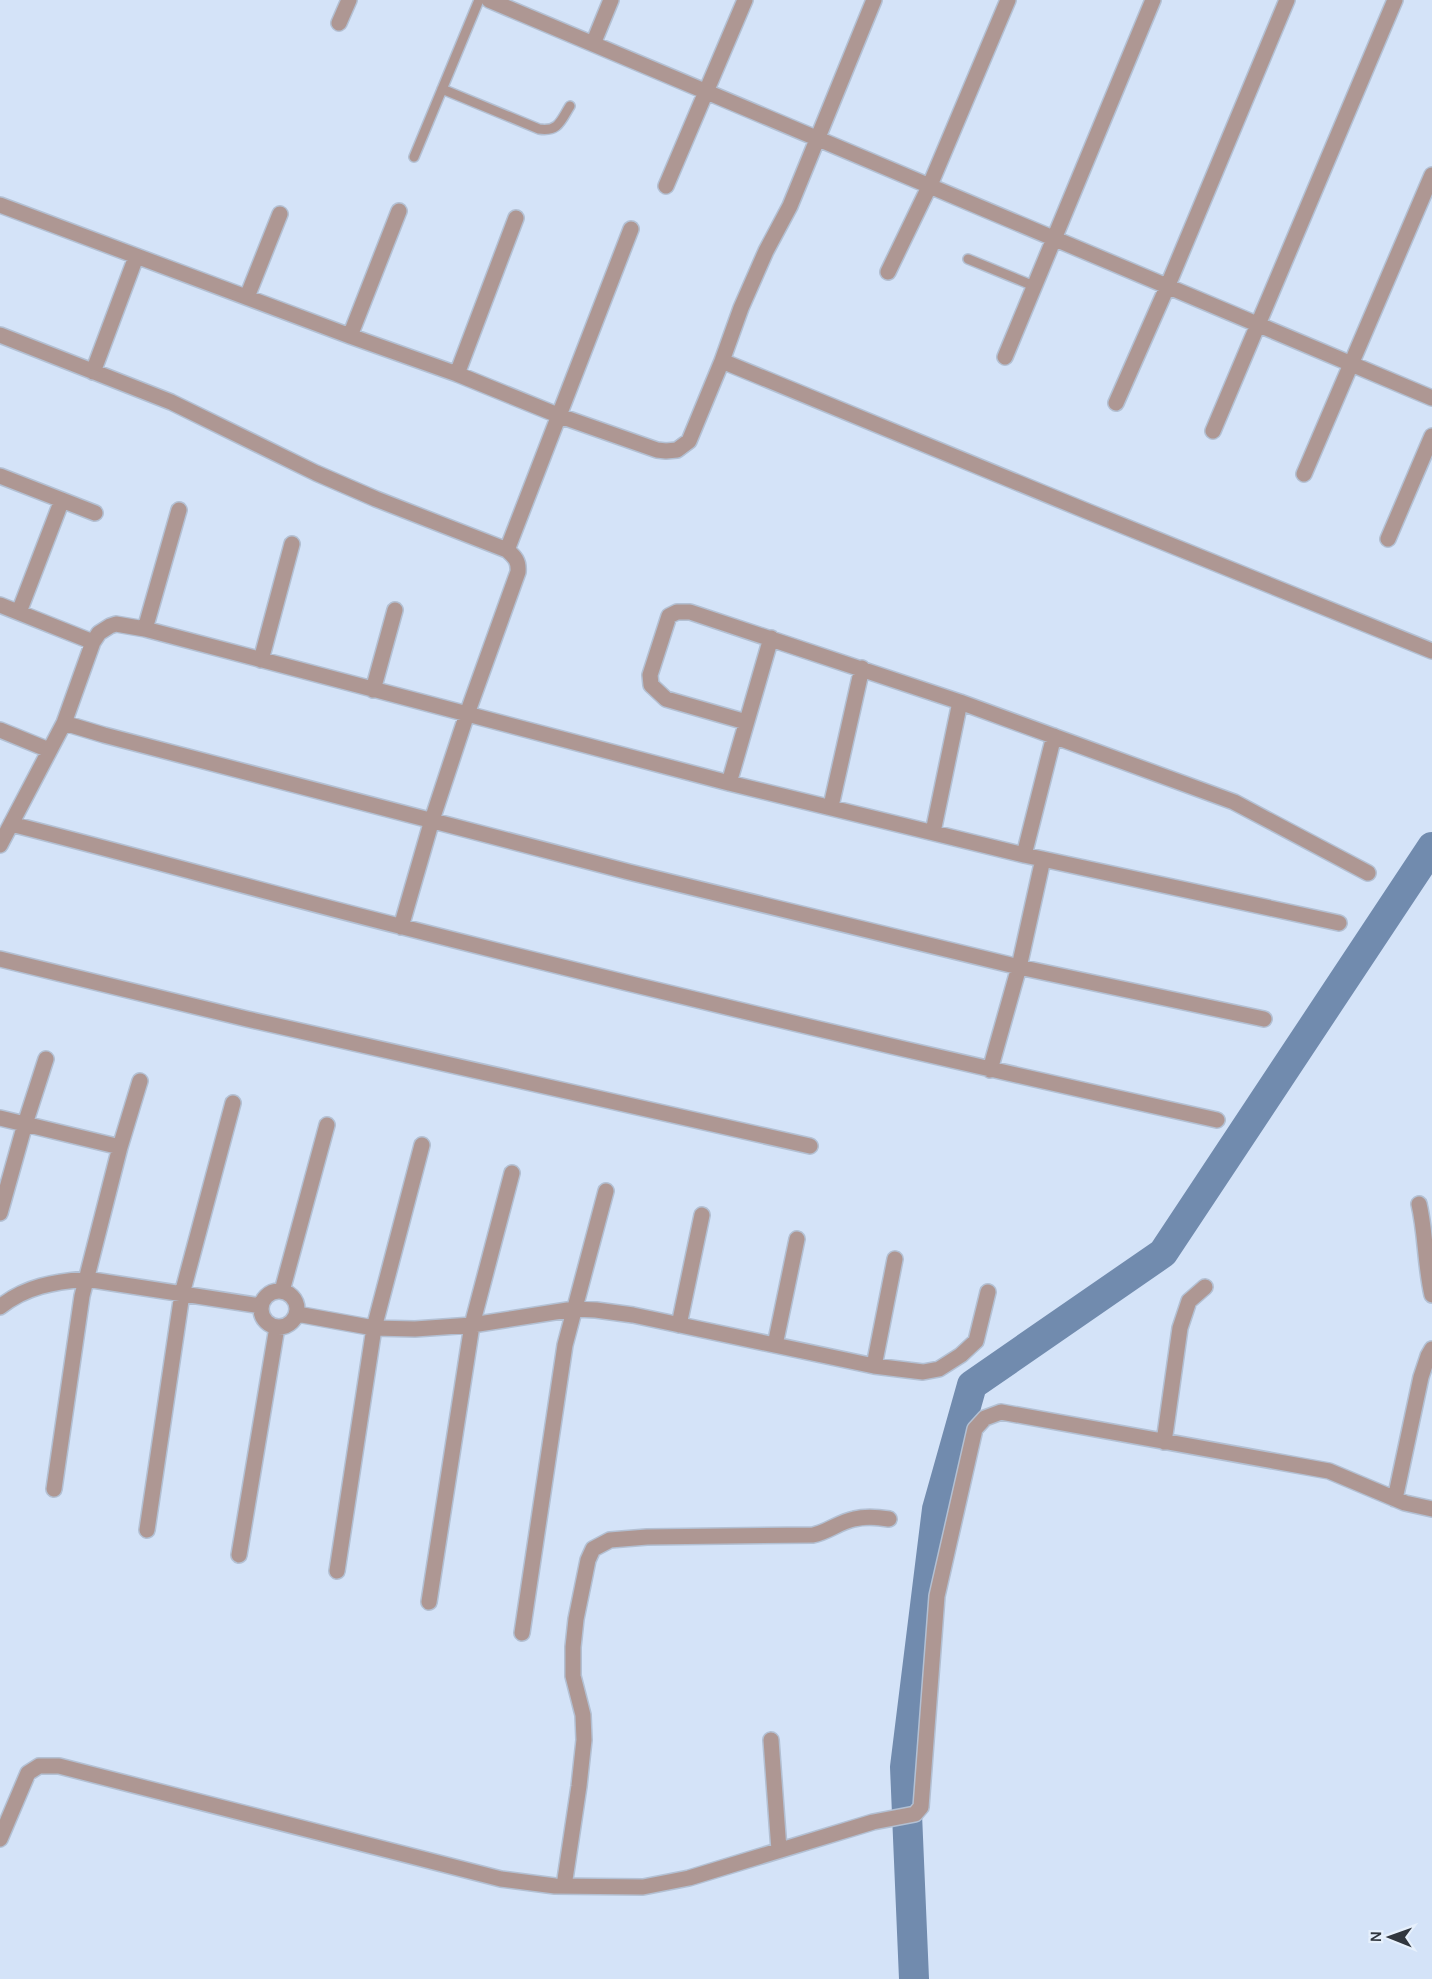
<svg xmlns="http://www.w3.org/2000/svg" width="1432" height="1979" viewBox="0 0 1432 1979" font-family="Karla,sans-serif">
<rect width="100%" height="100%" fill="#d4e3f8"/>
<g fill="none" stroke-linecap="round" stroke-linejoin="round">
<path stroke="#718bae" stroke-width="30" d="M 914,1979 L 905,1767 L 937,1509 L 972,1385 L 1163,1253 L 1432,847"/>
<defs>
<path id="lane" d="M 442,89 L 539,129 C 559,132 561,120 570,106
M 414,157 L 479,0
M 968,259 L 1034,286"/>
<path id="street" d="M 489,0 L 1432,398
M 339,23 L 349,0
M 593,44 L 611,0
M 666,186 L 745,0
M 0,205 L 350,336 L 457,374 L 560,416 L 657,450 L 666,451 L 677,450 L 689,441 L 722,361 L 741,308 L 766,251 L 790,206 L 874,0
M 888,272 L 930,185 L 1008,0
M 247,297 L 280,214
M 0,335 L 171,402 L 316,473 L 376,499 L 507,550 C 515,557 519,561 518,572 L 467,714 L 432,820 L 401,927
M 350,336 L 399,211
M 1005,357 L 1153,0
M 722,361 L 1089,512 L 1432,651
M 93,372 L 136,257
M 457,374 L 516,218
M 1116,403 L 1168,285 L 1287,0
M 1213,431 L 1395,0
M 1304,474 L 1432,175
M 0,476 L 95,513
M 1388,539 L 1432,436
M 507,550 L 631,229
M 0,605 L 93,642
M 19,612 L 62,500
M 145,629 L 179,510
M 261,660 L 292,544
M 373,690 L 395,610
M 746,722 L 666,699 L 651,685 L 650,675 L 669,616 L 677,612 L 690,612 L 960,702 L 1234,802 L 1368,873
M 64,723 L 104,735 L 629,872 L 1019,967 L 1264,1019
M 0,730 L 49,750
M 729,783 L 771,638
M 831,806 L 862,668
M 11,824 C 142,857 272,894 403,927 C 674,996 945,1060 1217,1120
M 933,832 L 960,702
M 0,845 L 64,723 L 93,642 L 99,633 L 110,626 L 116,624 L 145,629 L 729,783 L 1024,855 L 1339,923
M 1024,855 L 1054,736
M 0,959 L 247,1019 L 810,1146
M 990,1070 L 1019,967 L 1043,859
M 0,1118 L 120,1147
M 1419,1204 C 1426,1234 1425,1265 1432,1295
M 0,1213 L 25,1124 L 46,1059
M261 1309a18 18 0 1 1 36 0a18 18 0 1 1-36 0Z
M 282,1291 L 327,1125
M 0,1307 C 26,1286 54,1282 86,1279 L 261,1306
M 297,1314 L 374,1328 L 415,1329 L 472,1325 L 574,1309 L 596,1310 L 633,1315 L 874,1366 L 923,1372 L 939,1369 L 961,1355 L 976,1341 L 988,1292
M 679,1325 L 702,1215
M 775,1345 L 797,1239
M 874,1366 L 895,1259
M 1164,1442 L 1180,1328 L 1189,1301 L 1205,1287
M 54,1489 L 82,1296 L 120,1147 L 140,1081
M 1395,1499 L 1421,1377 L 1428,1356 L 1432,1349
M 147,1530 L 182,1294 L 233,1103
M 239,1555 L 277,1327
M 337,1571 L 374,1328 L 422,1145
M 429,1602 L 472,1325 L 512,1173
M 522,1633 L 565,1345 L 606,1191
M 771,1740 L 779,1850
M 0,1839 L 28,1773 L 39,1766 L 59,1766 L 501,1879 L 555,1886 L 643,1887 L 689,1878 L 873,1822 L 915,1814 L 921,1807 L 937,1596 L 975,1429 L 985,1418 L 1001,1412 L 1329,1471 L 1405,1503 L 1432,1509
M 564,1886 L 579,1786 L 584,1740 L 583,1715 L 573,1676 L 573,1647 L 576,1619 L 588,1560 L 593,1549 L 610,1540 L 647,1537 L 813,1535 C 828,1532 839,1522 854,1519 C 866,1516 877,1517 889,1519"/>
</defs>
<use href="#lane" stroke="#b3c0d3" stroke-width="12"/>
<use href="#street" stroke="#b3c0d3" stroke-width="18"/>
<use href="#lane" stroke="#ae9793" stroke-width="9"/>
<use href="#street" stroke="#ae9793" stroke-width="15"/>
</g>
<g transform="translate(1390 1937) rotate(271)" stroke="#e6f0fc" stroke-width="4.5" paint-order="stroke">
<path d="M0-4.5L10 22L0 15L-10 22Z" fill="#30363e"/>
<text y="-9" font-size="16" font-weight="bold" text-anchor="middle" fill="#30363e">N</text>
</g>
</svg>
